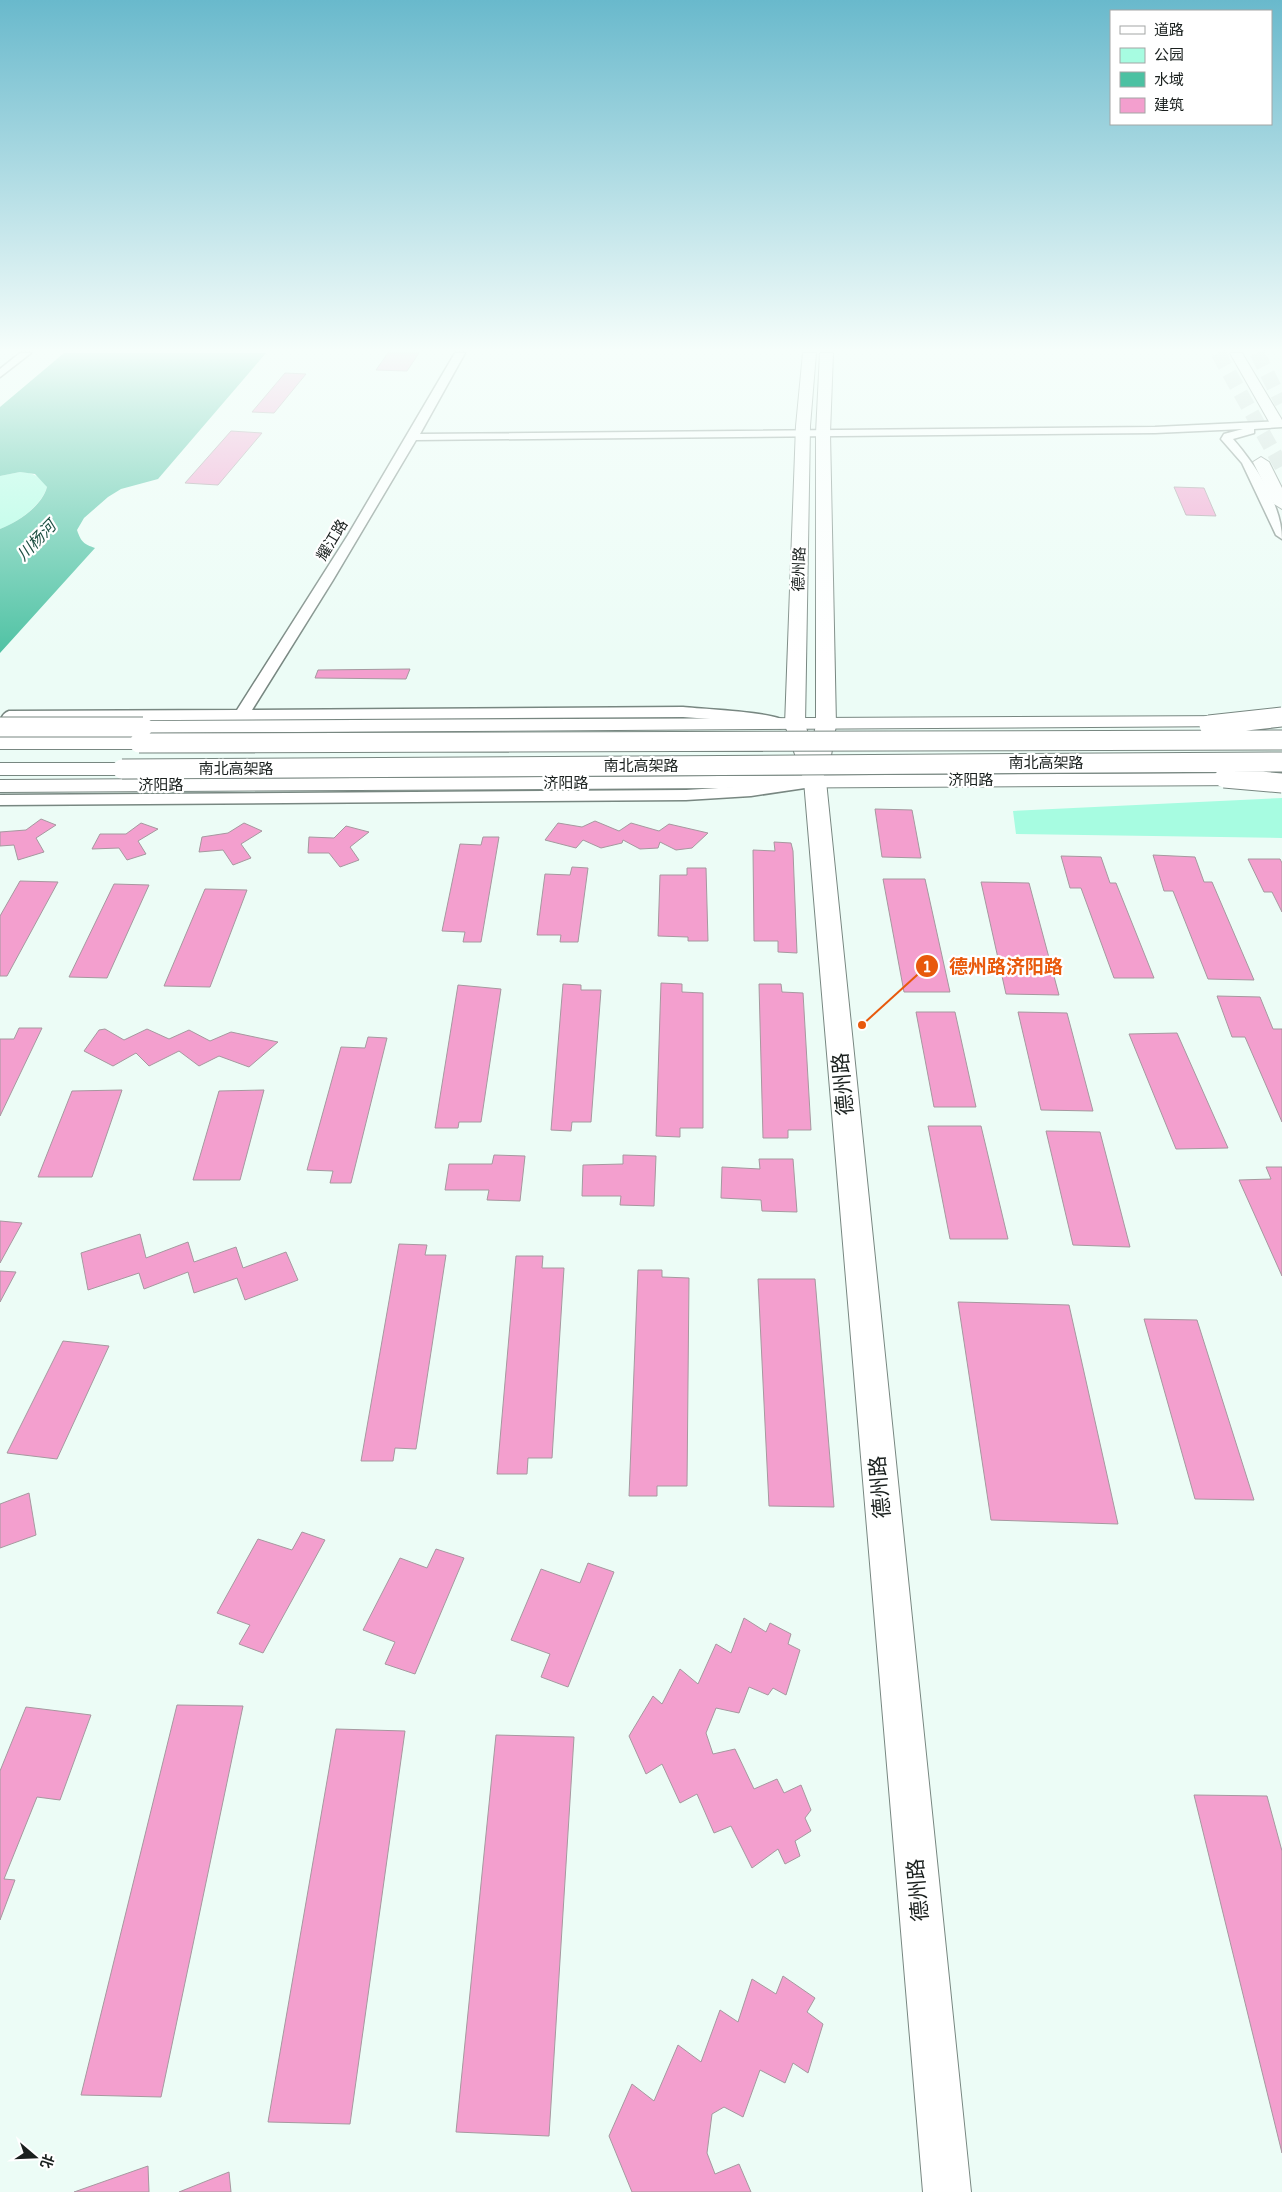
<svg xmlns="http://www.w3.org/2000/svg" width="1282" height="2192" viewBox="0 0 1282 2192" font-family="'Varela Round','Noto Sans SC',sans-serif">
<rect width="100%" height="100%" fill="#ecfcf6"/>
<path fill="#a7fce1" d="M 20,472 C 33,473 39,475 47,487 C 41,506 18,522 0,529 L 0,476 Z
M 1282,798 L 1282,838 L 1016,834 L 1013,811 Z"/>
<path fill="#4cc1a2" d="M 64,353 L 266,353 L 158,479 L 121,489 L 108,497 L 84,518 L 77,530 C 81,542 84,544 95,548 L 0,653 L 0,529 C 18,522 42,506 47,487 L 35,474 L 20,472 L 0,476 L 0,407 Z"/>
<path fill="#f39fce" stroke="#a6989f" d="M 388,353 L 419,353 L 407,371 L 376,370 Z
M 285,373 L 306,374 L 274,413 L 252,412 Z
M 231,431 L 262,433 L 218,485 L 185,483 Z
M 1174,487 L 1204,488 L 1216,516 L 1186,515 Z
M 410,669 L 406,679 L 315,678 L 318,670 Z
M 875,809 L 912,810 L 921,858 L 882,857 Z
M 41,819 L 56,825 L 36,838 L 44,852 L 18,860 L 14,845 L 0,846 L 0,832 L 26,830 Z
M 595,821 L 619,831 L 631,823 L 659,831 L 669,824 L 708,833 L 692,848 L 676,850 L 660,842 L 658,848 L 640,849 L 623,840 L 622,843 L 601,848 L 583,840 L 576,848 L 545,840 L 558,823 L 582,827 Z
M 141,823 L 158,829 L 138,841 L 146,854 L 127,860 L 119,848 L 92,849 L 100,834 L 126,834 Z
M 244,823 L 262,831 L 241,844 L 251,858 L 233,865 L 223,850 L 199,852 L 202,837 L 228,833 Z
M 346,826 L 369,832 L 350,847 L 359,860 L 340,867 L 329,853 L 308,853 L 309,837 L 334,838 Z
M 483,837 L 499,837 L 481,942 L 463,942 L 465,932 L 442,931 L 460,844 L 481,845 Z
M 774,842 L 791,843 L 793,851 L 797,953 L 778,952 L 778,941 L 754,941 L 753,850 L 775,851 Z
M 1153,855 L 1195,857 L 1204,882 L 1212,882 L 1254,980 L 1208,979 L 1173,891 L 1164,891 Z
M 1061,856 L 1101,857 L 1110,883 L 1116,883 L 1154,978 L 1114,978 L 1081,888 L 1070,888 Z
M 1248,859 L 1280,859 L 1282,863 L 1282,912 L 1272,892 L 1264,892 Z
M 572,867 L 588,868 L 578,942 L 560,942 L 561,935 L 537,935 L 545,874 L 570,875 Z
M 687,868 L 706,868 L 708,941 L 688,941 L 688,937 L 658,936 L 660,875 L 687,875 Z
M 883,879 L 925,879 L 950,992 L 904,992 Z
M 20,881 L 58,882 L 7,976 L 0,976 L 0,916 Z
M 981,882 L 1029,883 L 1059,995 L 1006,994 Z
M 114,884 L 149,885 L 107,978 L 69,977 Z
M 205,889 L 247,890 L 210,987 L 164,986 Z
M 661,983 L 682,984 L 682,992 L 703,993 L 703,1128 L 680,1128 L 680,1137 L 656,1136 Z
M 563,984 L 581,985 L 581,990 L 601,990 L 591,1122 L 572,1122 L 571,1131 L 551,1130 Z
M 759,984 L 781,984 L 782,992 L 803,993 L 811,1130 L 788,1130 L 788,1138 L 763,1138 Z
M 458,985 L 501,989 L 481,1122 L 459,1122 L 458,1128 L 435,1128 Z
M 1217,996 L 1260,997 L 1273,1029 L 1282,1029 L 1282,1122 L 1245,1037 L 1232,1037 Z
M 916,1012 L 955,1012 L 976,1107 L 934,1107 Z
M 1018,1012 L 1067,1013 L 1093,1111 L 1041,1110 Z
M 19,1028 L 42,1028 L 0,1116 L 0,1039 L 14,1039 Z
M 105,1029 L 124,1040 L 147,1029 L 169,1039 L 189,1030 L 210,1041 L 231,1032 L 278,1042 L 249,1067 L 219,1056 L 199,1066 L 179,1051 L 149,1066 L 136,1053 L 113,1066 L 84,1051 L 99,1030 Z
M 1177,1033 L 1228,1148 L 1176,1149 L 1129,1034 Z
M 368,1037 L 387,1038 L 351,1183 L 330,1183 L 333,1171 L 307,1170 L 341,1047 L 365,1048 Z
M 122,1090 L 92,1177 L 38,1177 L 72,1091 Z
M 264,1090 L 240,1180 L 193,1180 L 219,1091 Z
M 928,1126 L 981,1126 L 1008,1239 L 950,1239 Z
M 1046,1131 L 1100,1132 L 1130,1247 L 1073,1245 Z
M 494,1155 L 525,1156 L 520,1201 L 487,1200 L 489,1190 L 445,1190 L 449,1164 L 492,1164 Z
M 623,1155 L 656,1156 L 654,1206 L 620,1205 L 621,1196 L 582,1196 L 583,1165 L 623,1164 Z
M 759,1159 L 793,1159 L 797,1212 L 762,1211 L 761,1200 L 721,1198 L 722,1167 L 760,1169 Z
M 1266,1167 L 1282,1167 L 1282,1276 L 1239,1180 L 1271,1179 Z
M 0,1221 L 22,1223 L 0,1263 Z
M 140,1234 L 146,1258 L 188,1242 L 194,1262 L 236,1247 L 243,1268 L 286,1252 L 298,1280 L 245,1300 L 237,1278 L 194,1293 L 188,1272 L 144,1289 L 139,1273 L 88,1290 L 81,1253 Z
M 399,1244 L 427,1245 L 425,1255 L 446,1255 L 416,1449 L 395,1448 L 393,1461 L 361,1461 Z
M 516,1256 L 543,1256 L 542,1268 L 564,1268 L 552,1458 L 528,1458 L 527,1474 L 497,1474 Z
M 638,1270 L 662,1270 L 662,1277 L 689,1278 L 687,1486 L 657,1486 L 657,1496 L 629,1496 Z
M 0,1271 L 16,1272 L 0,1302 Z
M 758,1279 L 815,1279 L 834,1507 L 769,1506 Z
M 958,1302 L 1069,1305 L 1118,1524 L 991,1520 Z
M 1144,1319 L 1197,1320 L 1254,1500 L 1195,1499 Z
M 63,1341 L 109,1346 L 57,1459 L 7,1453 Z
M 29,1493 L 36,1535 L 0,1548 L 0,1504 Z
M 302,1532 L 325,1540 L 263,1653 L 239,1644 L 250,1625 L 217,1613 L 258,1539 L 292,1550 Z
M 436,1549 L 464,1558 L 415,1674 L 385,1664 L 395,1642 L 363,1630 L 400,1558 L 427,1568 Z
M 588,1563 L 614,1572 L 568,1687 L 541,1677 L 550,1654 L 511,1640 L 541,1569 L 580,1583 Z
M 744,1618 L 766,1632 L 770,1623 L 791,1634 L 788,1644 L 800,1650 L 786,1695 L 773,1688 L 768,1695 L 749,1687 L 739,1713 L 716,1708 L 706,1733 L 713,1754 L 735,1749 L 754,1789 L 777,1779 L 784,1793 L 801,1785 L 811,1810 L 805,1818 L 811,1831 L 795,1841 L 800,1856 L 785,1864 L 778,1849 L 752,1868 L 731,1826 L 714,1833 L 697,1794 L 680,1803 L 662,1764 L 646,1774 L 629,1736 L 653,1696 L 662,1704 L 680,1669 L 698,1684 L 716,1644 L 731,1653 Z
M 177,1705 L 243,1706 L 161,2097 L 81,2095 Z
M 26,1707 L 91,1715 L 60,1800 L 37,1797 L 4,1879 L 15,1880 L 0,1920 L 0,1771 Z
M 336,1729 L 405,1731 L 350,2124 L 268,2122 Z
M 496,1735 L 574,1737 L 549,2136 L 456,2132 Z
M 1194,1795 L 1267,1796 L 1282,1851 L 1282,2153 Z
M 783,1976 L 815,1998 L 807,2012 L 823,2024 L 808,2073 L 793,2063 L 785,2083 L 760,2070 L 743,2117 L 724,2107 L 712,2114 L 707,2153 L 715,2174 L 739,2164 L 751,2192 L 632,2192 L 609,2136 L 632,2084 L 654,2101 L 678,2045 L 701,2062 L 720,2010 L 738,2022 L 752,1979 L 776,1994 Z
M 148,2166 L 149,2192 L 74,2192 Z
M 229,2172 L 231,2192 L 179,2192 Z"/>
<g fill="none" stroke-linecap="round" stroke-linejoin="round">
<path stroke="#ccdbd6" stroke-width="15" stroke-dasharray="15 8" stroke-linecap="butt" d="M 1218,353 L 1282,467
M 1257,353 L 1282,403"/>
<defs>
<path id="street" d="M 20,353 L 31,353 L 0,377 L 0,369 Z
M 455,353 L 465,353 L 420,434 L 1155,427 L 1282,421 L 1282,427 L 1254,429 L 1254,433 L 1233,439 C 1255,464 1282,505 1282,539 L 1276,535 L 1242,463 L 1221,439 L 1224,434 L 1243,429 L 1155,433 L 416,440 L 333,580 L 252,710 L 683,707 C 700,709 781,712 788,723 L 786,726 L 780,728 L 738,721 L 683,717 L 14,721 L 6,731 L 0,733 C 0,723 0,714 9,711 L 237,710 L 348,535 Z
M 799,779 L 805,780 L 807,784 L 805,788 L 751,796 L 686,800 L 0,805 L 0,795 L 686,790 L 751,786 Z"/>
<path id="secondary" d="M 803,353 L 816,353 L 810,426 L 805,725 L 812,744 L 816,725 L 816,433 L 820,353 L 833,353 L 830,433 L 836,725 L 829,768 L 823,773 L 826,781 L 971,2192 L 923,2192 L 804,781 L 785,725 L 796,426 Z
M 1230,353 L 1242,353 L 1282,420 L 1282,427 L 1272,427 Z
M 1261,457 L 1269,462 L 1282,488 L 1282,509 L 1274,504 L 1253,462 Z"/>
<path id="primary" d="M 1236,716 L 1243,718 L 1246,722 L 1243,726 L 143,733 L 136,731 L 133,727 L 136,723 L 143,721 Z
M 1251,773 L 1259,774 L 1262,779 L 1259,784 L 1251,785 L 0,792 L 0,780 Z"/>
<path id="highway" d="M 0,737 L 139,737 L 146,739 L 149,743 L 146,747 L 139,749 L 0,749 Z
M 0,763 L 122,763 L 129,765 L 133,769 L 129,773 L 122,775 L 0,775 Z"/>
</defs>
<use href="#street" stroke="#788781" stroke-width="3"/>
<use href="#secondary" stroke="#788781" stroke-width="2"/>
<use href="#primary" stroke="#788781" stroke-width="2"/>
<use href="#highway" stroke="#788781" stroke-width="2"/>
<use href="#street" fill="#fff" fill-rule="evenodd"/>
<use href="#secondary" fill="#fff" fill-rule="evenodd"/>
<use href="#primary" fill="#fff" fill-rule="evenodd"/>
<use href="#highway" fill="#fff" fill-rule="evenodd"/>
<defs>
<path id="primary-bridge" d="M 0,727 L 143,727"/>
<path id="highway-bridge" d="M 1209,725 L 1282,717
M 139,743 L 1282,740
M 122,769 L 1282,762
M 1224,778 L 1282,783"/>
</defs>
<use href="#primary-bridge" stroke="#788781" stroke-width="21" stroke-linecap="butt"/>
<use href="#highway-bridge" stroke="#788781" stroke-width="21" stroke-linecap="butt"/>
<use href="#primary-bridge" stroke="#fff" stroke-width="19"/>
<use href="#highway-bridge" stroke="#fff" stroke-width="19"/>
</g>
<linearGradient id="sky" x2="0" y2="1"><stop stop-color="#69b9cc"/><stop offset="0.53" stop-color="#f6fefb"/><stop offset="1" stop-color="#f6fefb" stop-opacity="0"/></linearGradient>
<rect width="1282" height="660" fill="url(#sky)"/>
<g text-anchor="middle" stroke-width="4.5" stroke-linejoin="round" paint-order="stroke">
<g font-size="15" fill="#1a201e" stroke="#fff">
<text transform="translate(332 540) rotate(-59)" y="5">耀江路</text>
<text transform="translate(799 569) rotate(-88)" y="5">德州路</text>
<text x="1046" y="768">南北高架路</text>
<text x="641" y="771">南北高架路</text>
<text x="236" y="774">南北高架路</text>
<text x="971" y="785">济阳路</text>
<text x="566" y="788">济阳路</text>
<text x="161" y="790">济阳路</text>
</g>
<g font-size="16" font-style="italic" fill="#205144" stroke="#fff">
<text transform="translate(36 540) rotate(-46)" y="6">川杨河</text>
</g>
<g font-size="21" fill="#1a201e" stroke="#fff">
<text transform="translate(843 1084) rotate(-95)" y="7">德州路</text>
<text transform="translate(880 1487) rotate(-95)" y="7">德州路</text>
<text transform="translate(918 1890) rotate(-95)" y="7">德州路</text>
</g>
</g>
<path fill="none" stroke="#e8590c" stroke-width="2" d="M862 1025L927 966"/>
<g fill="#e8590c" stroke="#fff" stroke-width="2">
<circle cx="862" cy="1025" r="5"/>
<circle cx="927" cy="966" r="12"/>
</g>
<g font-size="15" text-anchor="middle" font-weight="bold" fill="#fff">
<text x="927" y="972">1</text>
</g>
<g font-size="19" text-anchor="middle" font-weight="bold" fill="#e8590c" stroke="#fff" stroke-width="4.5" stroke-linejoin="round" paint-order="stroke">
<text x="1006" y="973">德州路济阳路</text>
</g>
<rect x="1110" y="10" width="162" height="115" fill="#ffffff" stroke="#a3a6a5"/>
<rect x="1120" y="26" width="25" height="8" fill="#ffffff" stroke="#a3a6a5"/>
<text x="1154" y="35" font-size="15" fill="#1a201e">道路</text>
<rect x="1120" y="48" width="25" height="15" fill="#a7fce1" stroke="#a3a6a5"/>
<text x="1154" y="60" font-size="15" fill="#1a201e">公园</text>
<rect x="1120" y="72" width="25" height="15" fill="#4cc1a2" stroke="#a3a6a5"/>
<text x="1154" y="85" font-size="15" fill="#1a201e">水域</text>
<rect x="1120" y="98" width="25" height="15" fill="#f39fce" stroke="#a3a6a5"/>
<text x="1154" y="110" font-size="15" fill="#1a201e">建筑</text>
<g transform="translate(35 2157) rotate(109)" stroke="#ffffff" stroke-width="4" paint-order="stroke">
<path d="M0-4L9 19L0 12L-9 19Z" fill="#1a201e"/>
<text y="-8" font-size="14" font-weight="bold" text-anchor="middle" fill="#1a201e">北</text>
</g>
</svg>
